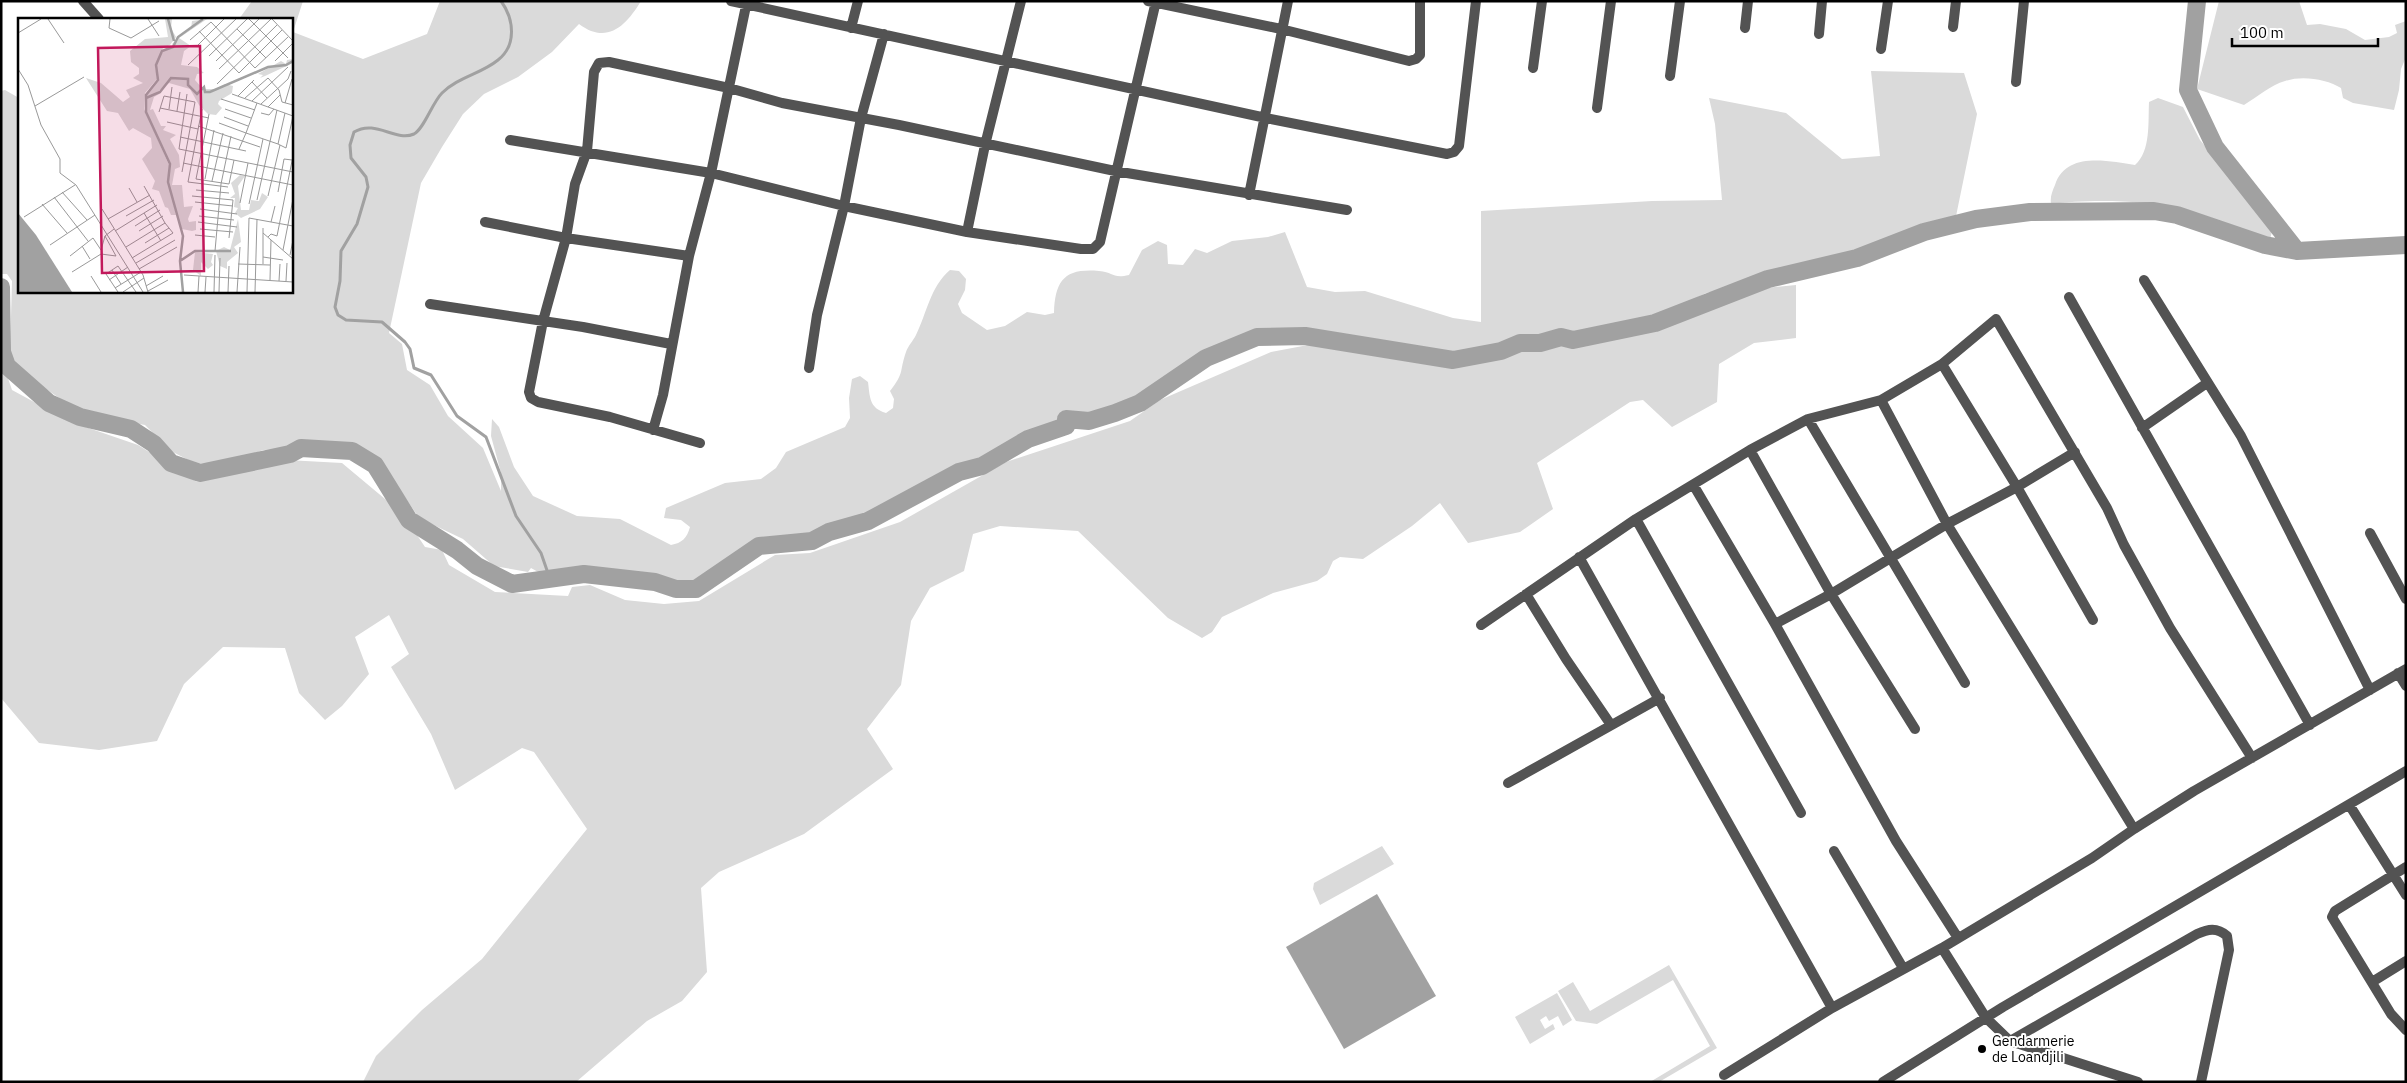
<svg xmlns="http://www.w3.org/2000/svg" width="2407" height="1083" viewBox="0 0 2407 1083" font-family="'IBM Plex Sans',sans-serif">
<rect width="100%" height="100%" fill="#fff"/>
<path fill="#dadada" d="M 252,1 L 303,1 L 293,32 L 363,59 L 427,34 L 440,1 L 641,1 C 626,26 607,45 579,24 L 552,52 L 518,77 L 484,94 L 463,114 L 442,147 L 421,183 L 389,333 L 402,344 L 407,370 L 430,385 L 448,416 L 483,448 L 501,491 L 501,473 L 491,436 L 492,419 L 499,427 L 514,467 L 533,496 L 577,516 L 620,519 L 671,545 C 682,543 687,538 690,527 L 681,520 L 664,518 L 666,508 L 725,483 L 761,479 L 776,468 L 786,452 L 845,427 L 850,418 L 849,398 L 852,379 L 860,376 L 868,382 C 870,397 869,408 886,413 L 893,408 L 894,399 L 890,391 C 905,372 899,372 906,352 C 908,346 913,341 916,335 C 927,313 930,287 950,270 L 959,271 L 966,279 L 965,290 L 958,304 L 962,313 L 987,330 L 1005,326 L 1027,312 L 1045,315 L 1054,313 C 1055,280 1065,268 1099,271 C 1114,272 1112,279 1129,275 L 1142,250 L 1158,241 L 1167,245 L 1168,264 L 1183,265 L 1195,249 L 1207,253 L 1232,241 L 1268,237 L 1285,232 L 1307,287 L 1335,292 L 1365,291 L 1453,318 L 1481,322 L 1481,211 L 1652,201 L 1722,200 L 1715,124 L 1709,98 L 1786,113 L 1842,159 L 1880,156 L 1871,71 L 1964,73 L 1977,114 L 1955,221 L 1912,232 L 1905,239 L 1796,268 L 1768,272 L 1737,287 L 1706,293 L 1658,317 L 1628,326 L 1586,333 L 1519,340 L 1487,350 L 1442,354 L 1387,345 L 1333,332 L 1280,329 L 1244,337 L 1197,356 L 1139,397 L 1094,412 L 1066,413 L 1055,426 L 1028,434 L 977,462 L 956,468 L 921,488 L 912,489 L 882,509 L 813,534 L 761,541 L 705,576 L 688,582 L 670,582 L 592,570 L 540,573 L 531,568 L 528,572 L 494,566 L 463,539 L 419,518 L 386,469 L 365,449 L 312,442 L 296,444 L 289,449 L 263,450 L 233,462 L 196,464 L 171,451 L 145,425 L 81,413 L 33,380 L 12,361 L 10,353 L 12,281 L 7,274 L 1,274 L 1,91 L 5,90 L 19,98 L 19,291 L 291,291 L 291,19 L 239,19 Z
M 2219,1 L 2299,1 L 2307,25 L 2320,24 L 2346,29 L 2365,40 L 2389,37 L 2397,33 L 2395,25 L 2406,21 L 2406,57 L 2401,69 L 2399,90 L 2394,110 L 2353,103 L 2343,98 L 2341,88 C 2327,79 2302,75 2285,81 C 2271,85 2257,97 2244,105 L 2197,89 Z
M 2158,98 L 2183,107 L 2200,140 L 2269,223 L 2272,231 L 2270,240 C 2240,229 2209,215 2178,208 C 2144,200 2087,199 2051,204 C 2050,197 2052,192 2055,185 C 2066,151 2108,161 2135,165 C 2151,151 2148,122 2149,102 Z
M 1796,285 L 1796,338 L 1754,343 L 1719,364 L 1717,402 L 1672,427 L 1643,400 L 1630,402 L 1537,463 L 1553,509 L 1520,532 L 1468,543 L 1440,503 L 1412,526 L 1363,559 L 1340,557 L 1333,561 L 1327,574 L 1317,581 L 1273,593 L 1222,617 L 1212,632 L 1202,638 L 1168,618 L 1078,531 L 1000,526 L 973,534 L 964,571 L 930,588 L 911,621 L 901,685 L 867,729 L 893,769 L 804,834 L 719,872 L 701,888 L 707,972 L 682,1001 L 647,1021 L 576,1082 L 363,1082 L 376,1056 L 422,1010 L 482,959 L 587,829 L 534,752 L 522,748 L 455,790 L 431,734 L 391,667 L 409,654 L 389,615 L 355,637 L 369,674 L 342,706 L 325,720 L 299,693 L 285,648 L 223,647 L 184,684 L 157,741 L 99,750 L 39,743 L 1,698 L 1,358 L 12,390 L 71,422 L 138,445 L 197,482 L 287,460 L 342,463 L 403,514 L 425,547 L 442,550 L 449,565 L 495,592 L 568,596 L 572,587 L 590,585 L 625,600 L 664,604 L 699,601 L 775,555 L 810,553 L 900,522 L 1006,462 L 1130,421 L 1160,400 L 1271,352 L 1308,345 L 1445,363 L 1636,332 L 1755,289 Z
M 1382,846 L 1394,864 L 1320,905 L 1313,889 L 1314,883 Z
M 1669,965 L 1717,1048 L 1659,1082 L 1650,1082 L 1710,1046 L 1673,980 L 1597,1024 L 1576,1021 L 1558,991 L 1573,982 L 1590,1011 Z
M 1557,993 L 1572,1020 L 1563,1026 L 1558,1016 L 1549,1021 L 1546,1016 L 1540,1020 L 1545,1029 L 1553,1024 L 1555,1029 L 1530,1044 L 1515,1017 Z"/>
<path fill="#a1a1a1" d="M 1377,894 L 1436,996 L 1344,1049 L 1286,947 Z"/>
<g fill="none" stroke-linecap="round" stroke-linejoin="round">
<path stroke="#a1a1a1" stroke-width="3" d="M 501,1 C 514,19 517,45 498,60 C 481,74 458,77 442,93 C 432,103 424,129 414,134 C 395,142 376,119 354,132 L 350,145 L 351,158 L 366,177 L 368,187 L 357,224 L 341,251 L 340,281 L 335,307 L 338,315 L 346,320 L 382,322 L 405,342 L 410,349 L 414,368 L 431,375 L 457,416 L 486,437 L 516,516 L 541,553 L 550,579"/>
<path stroke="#a1a1a1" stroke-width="18" d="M 2197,1 L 2188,90 L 2215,147 L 2297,251
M 1,287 L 2,352 L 7,366 L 49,403 L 80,417 L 131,429 L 154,444 L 171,463 L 200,473 L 290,454 L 301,448 L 352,451 L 375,465 L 409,520 L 457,550 L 477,566 L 512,584 L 584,574 L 655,582 L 676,589 L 696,589 L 759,546 L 812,541 L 829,532 L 868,521 L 959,472 L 982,466 L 1028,439 L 1066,426 L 1066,419 L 1089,421 L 1115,413 L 1140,403 L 1206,358 L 1257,337 L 1305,336 L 1453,360 L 1501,351 L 1520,343 L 1540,343 L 1561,337 L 1573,340 L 1655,323 L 1768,279 L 1857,258 L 1924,232 L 1976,219 L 2030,212 L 2154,211 L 2177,215 L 2265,245 L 2297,251 L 2406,245"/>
<path stroke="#535353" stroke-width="10" d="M 83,1 L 99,19
M 731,1 L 1266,118 L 1447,154 L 1454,152 L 1459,146 L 1476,1
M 1148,1 L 1281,29 L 1409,61 L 1416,59 L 1420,55 L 1420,1
M 1953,27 L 1956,1
M 851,28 L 858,1
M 1745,28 L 1748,1
M 1819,34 L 1822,1
M 1881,49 L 1888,1
M 1533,68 L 1542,1
M 1670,76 L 1680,1
M 2016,82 L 2024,1
M 1597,108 L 1611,1
M 510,140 L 711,173 L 844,206 L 967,232 L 1081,249 L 1093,249 L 1100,242 L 1156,1
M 1249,195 L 1288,1
M 485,222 L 566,238 L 689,256
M 967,232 L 985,145 L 1021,1
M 2144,280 L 2241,436 L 2370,690
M 2069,297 L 2310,725
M 430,304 L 583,327 L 671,344
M 1942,364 L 2017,487 L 2093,620
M 809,368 L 817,315 L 844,206 L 861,118 L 884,34
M 1808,419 L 1965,683
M 2142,428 L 2207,383
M 653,430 L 663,395 L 689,256 L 711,173 L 747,1
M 700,443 L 610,417 L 538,402 L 531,398 L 529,392 L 543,321 L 566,238 L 575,184 L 587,151 L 594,72 L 599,63 L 609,62 L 729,88 L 782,103 L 899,125 L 1115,171 L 1347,210
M 1750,450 L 1831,594 L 1915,729
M 1694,486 L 1775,624 L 1896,841 L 1958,938
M 1636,519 L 1801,813
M 2370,533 L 2406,599
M 1579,557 L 1832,1008
M 1526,594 L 1566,659 L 1611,725
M 1775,624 L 1831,594 L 1947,524 L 2017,487 L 2075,452
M 1481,625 L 1636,519 L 1750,450 L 1808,419 L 1881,400
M 2398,673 L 2406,686
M 1508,783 L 1660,698
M 2350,806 L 2406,895
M 2134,829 L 1947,524 L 1881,400 L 1942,364 L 1996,319 L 2107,508 L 2124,545 L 2170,628 L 2252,758
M 1834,851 L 1903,968
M 2406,867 L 2335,911 L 2332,917 L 2391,1014 L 2406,1030
M 1942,948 L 1986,1018 L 2010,1041 L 2138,1082
M 2372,982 L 2406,961
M 2010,1041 L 2197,934 C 2208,929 2217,927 2227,936 L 2229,950 L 2201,1082
M 1724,1075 L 1832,1008 L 1942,948 L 2092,858 L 2134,829 L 2194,791 L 2406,669
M 1883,1082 L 2003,1007 L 2406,771"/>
</g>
<circle fill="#000" stroke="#fff" stroke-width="2" cx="1982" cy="1049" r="5"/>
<g text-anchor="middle" stroke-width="4" stroke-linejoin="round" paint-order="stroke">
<g font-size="14" fill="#000" stroke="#fff" text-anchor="start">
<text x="1992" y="1046">Gendarmerie<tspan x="1992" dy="16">de Loandjili</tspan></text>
</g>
</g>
<g transform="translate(18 18)">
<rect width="275" height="275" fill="#fff"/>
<path d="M 147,1 L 154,1 L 153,10 L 158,19 L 152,27 L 145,30 L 137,47 L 139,61 L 127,75 L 126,91 L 151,147 L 150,167 L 152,145 L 128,93 L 129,75 L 140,63 L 138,47 L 143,36 L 148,30 L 156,29 L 154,26 L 160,20 L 173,11 L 174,3 L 189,1 L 161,20 L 173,28 L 166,33 L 163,47 L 179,49 L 186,55 L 179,56 L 177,62 L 185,71 L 198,71 L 207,66 L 215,68 L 214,75 L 201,83 L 200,86 L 204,90 L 198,97 L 190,96 L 181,87 L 172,71 L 151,65 L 138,75 L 143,75 L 136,79 L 132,92 L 135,91 L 143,108 L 148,108 L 145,112 L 158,117 L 152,121 L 161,137 L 162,149 L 157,151 L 154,167 L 164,167 L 166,189 L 175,188 L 170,201 L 171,204 L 178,203 L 178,212 L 174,213 L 164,211 L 155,184 L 158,197 L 153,197 L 150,190 L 147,189 L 141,173 L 134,171 L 137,163 L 124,141 L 134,130 L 133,120 L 115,110 L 111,113 L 100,95 L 89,93 L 68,60 L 83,65 L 105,84 L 112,79 L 108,72 L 125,65 L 115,60 L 121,56 L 121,50 L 113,44 L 112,33 L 127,21 L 150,19 ZM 275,41 L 275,45 L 247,58 L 242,60 L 245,57 L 240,56 L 263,43 L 268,46 L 269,42 ZM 222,157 L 227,158 L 220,168 L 223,192 L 231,192 L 233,182 L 241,183 L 244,175 L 250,179 L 242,191 L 223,200 L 217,195 L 220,190 L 216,189 L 217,180 L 212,180 L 217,176 L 213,165 ZM 220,201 L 223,224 L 216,229 L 220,235 L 209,244 L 209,251 L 202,248 L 198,233 L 206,229 L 212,232 ZM 177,234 L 195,236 L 193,244 L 195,247 L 190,251 L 183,244 L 183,258 L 175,252 Z" fill="#dadada"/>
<path d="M 0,195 L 18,217 L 54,274 L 0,274 Z" fill="#a1a1a1"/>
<path fill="none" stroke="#a1a1a1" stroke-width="2.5" d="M 150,1 L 156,23M 128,80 L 142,74 L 153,60 L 170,61 L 170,67 L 179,76 L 186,69 L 187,74 L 192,74 L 250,49 L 268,47 L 275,43M 162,243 L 177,233 L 213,233M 165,274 L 162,243 L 165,218 L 150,164 L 152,146 L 128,94 L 128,77 L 140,62 L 138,47 L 144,33 L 155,29 L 160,19 L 185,1"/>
<path fill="none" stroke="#999" stroke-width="1" d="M 30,1 L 46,25M 92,1 L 91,10 L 113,20 L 141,3M 130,1 L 141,18M 231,1 L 270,40M 254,1 L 275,23M 219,11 L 248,40M 181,13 L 221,55 L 264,12M 0,15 L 23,1M 172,22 L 193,4 L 237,50 L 270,19M 179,28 L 206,1M 191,38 L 229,1M 198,43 L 241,1M 257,43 L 275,25M 170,47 L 218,1M 0,51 L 10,67 L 23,107 L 42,141 L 42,155 L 58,167 L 125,274M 201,51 L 253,1M 234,64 L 249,80M 199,66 L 259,7M 169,76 L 161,131 L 275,154M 214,76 L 275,98M 220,78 L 236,62M 227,80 L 250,60 L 261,72 L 264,84 L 275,87M 203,81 L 237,92M 234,83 L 270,49M 239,85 L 228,115 L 260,126M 267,85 L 274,61M 243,86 L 270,61 L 273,53M 17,88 L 66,59M 250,89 L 262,77M 142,90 L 191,100M 151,91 L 154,69M 184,91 L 170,164 L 210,169M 207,91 L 233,100M 159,93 L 162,74M 141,94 L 146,78 L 177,84 L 164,154M 243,95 L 251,97 L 256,91M 267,95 L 260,126 L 268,130 L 275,98M 191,96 L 178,161 L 211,166 L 216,142M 206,99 L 230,108M 149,104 L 180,111M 201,105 L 228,115 L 221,131M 180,108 L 242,129M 162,119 L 228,133M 165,145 L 275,167M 187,161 L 196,112M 194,163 L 205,115M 126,168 L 147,205M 111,170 L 119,184M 178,172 L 211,175M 44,174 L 69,202M 260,174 L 266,141 L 274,142M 174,178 L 215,182 L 211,220M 250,178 L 262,127M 36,179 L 70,223M 239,182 L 259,92M 177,184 L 215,188M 222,185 L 230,145M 24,186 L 49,215M 231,186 L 245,121M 84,191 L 125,257 L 130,274M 182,191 L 219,196M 126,195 L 143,223M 108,198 L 136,182M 181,198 L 216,202M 6,199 L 57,167M 90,201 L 132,177M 180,204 L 219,209M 253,204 L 257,188M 117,208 L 142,192M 182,211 L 215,214M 97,213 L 139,187M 121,213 L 145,198M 245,215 L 275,241M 177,217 L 197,219M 250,219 L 253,216 L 259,218 L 275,138M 127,225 L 151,210M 32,227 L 77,197M 64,228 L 72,241M 108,229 L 147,205 L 155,215 L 114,240M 83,232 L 87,218 L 96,211M 265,232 L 275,181M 197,233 L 203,166 L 213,118M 272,237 L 275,222M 52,238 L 75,220 L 83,232M 245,239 L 265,242M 118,245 L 157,222M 220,246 L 252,247M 245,246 L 245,210M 121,251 L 159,229M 94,252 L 103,266M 54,254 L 83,236 L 98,238 L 87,218M 166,257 L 275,264M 73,258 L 83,274M 91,262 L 110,249M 252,262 L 253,222M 261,263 L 262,246M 268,263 L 269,245M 128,268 L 145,258M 97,270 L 123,254M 130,273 L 150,262M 100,274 L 88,256 L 100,248 L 118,274M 105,274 L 126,260M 180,274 L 181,258M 187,274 L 188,259M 196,274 L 197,237M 201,274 L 202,240M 210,274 L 211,248M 219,274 L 222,229M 229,274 L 231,200 L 275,208M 237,274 L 239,201"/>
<path fill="#c2185b" fill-opacity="0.15" stroke="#c2185b" stroke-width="2.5" d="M 182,28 L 186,253 L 84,255 L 80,30 Z"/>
<rect width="275" height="275" fill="none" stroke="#000" stroke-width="2.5"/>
</g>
<rect width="2407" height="1083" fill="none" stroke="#000000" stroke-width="5"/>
<path d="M2232 38v8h146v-8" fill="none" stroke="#000000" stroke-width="2.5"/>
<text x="2240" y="38" font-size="15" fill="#000000" stroke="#ffffff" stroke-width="4" paint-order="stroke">100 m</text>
</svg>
